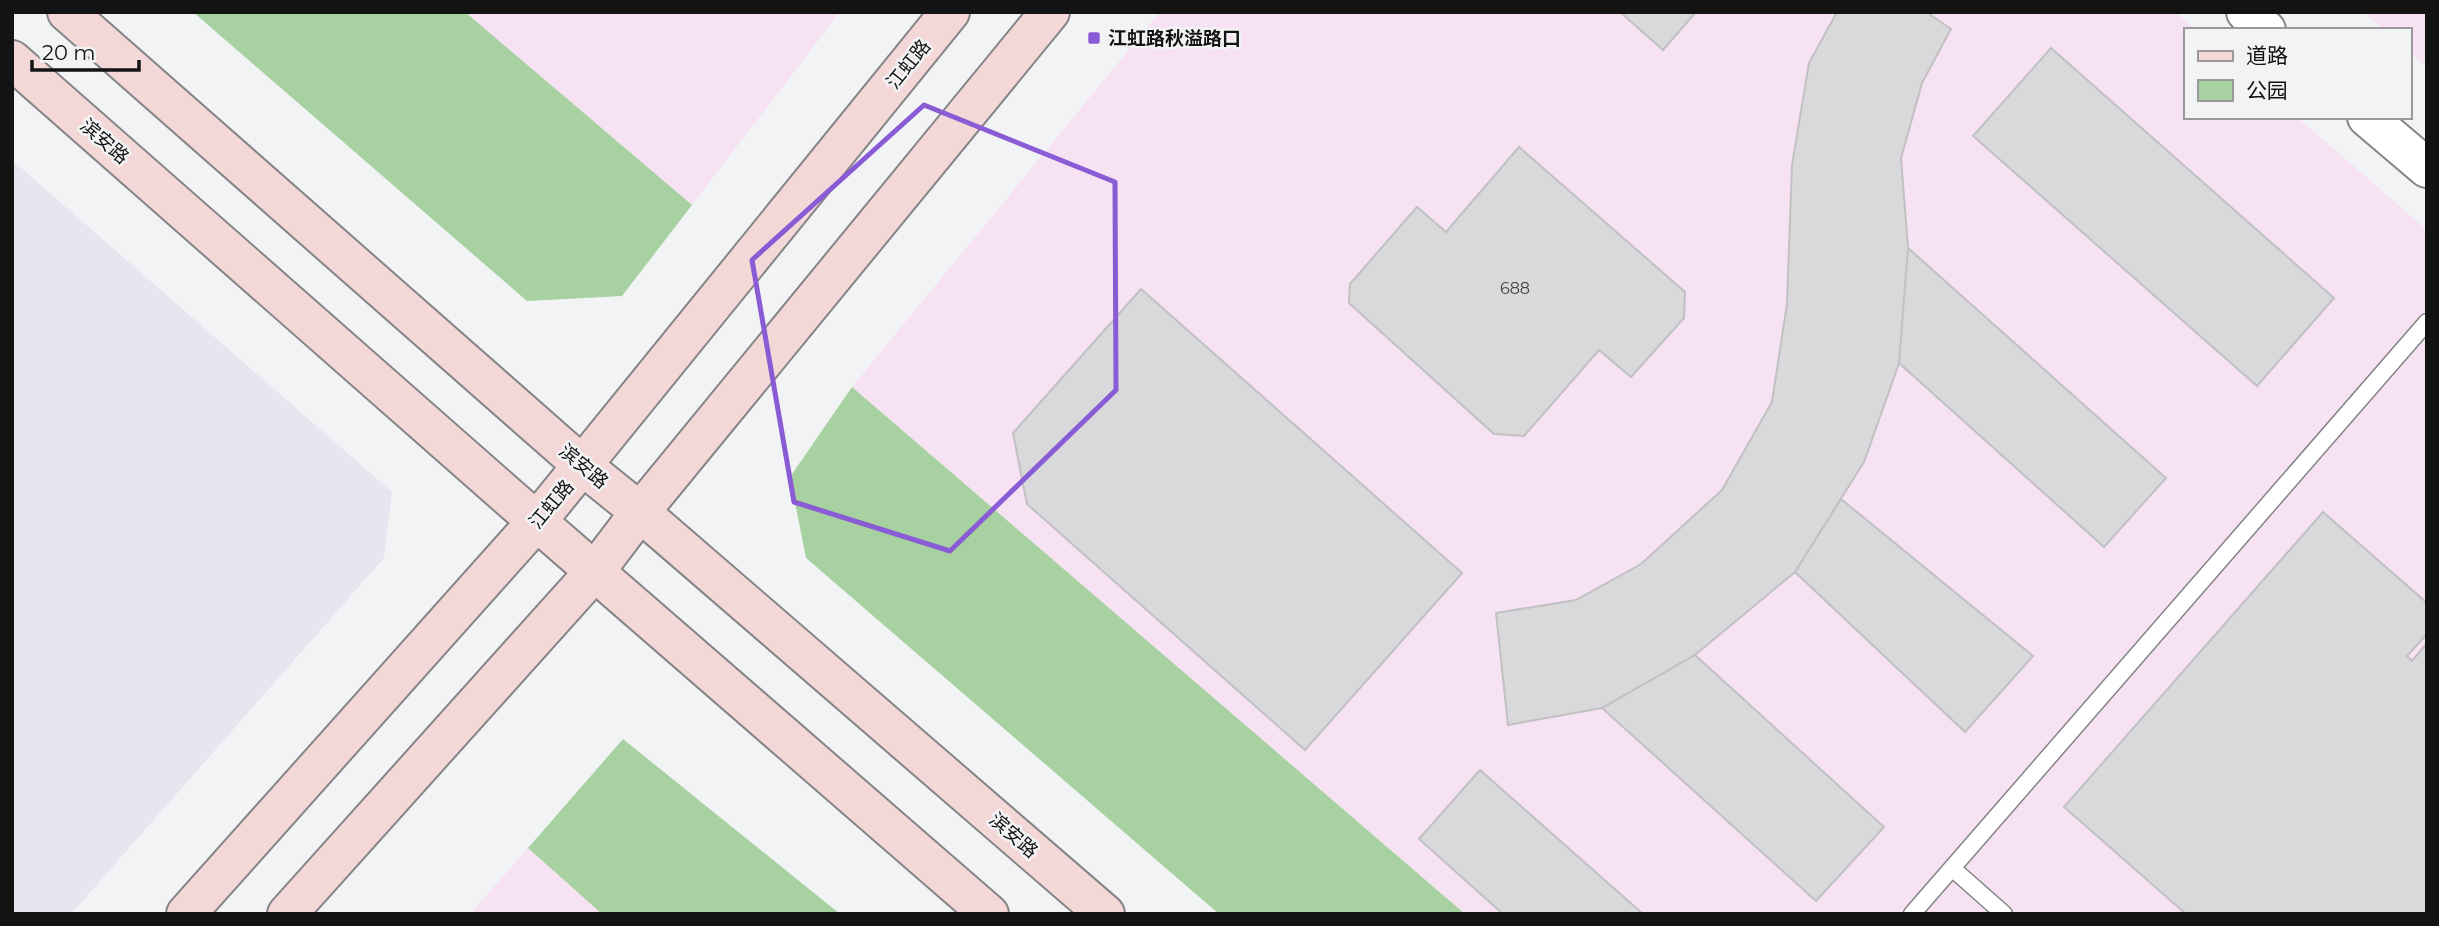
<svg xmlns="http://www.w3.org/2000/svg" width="2439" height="926" viewBox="0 0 2439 926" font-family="Montserrat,'Noto Sans SC',sans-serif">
<rect width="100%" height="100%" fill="#f2f3f5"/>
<path fill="#e5e6f0" d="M 12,160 L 392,492 L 384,558 L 71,914 L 12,914 Z"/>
<path fill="#f6e2f2" d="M 465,12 L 840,12 L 692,205 Z
M 1160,12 L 2176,12 L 2196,30 L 2185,30 L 2185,117 L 2297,117 L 2427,230 L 2427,914 L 1465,914 L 852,387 Z
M 2364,12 L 2427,12 L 2427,60 L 2423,64 L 2409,52 L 2409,30 L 2384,30 Z
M 528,848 L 602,914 L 470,914 Z"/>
<path fill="#a8d1a2" d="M 193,12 L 465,12 L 692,205 L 622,296 L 527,301 Z
M 852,387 L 1465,914 L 1219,914 L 806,558 L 790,477 Z
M 623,739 L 840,914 L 602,914 L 528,848 Z"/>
<path fill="#d9d9db" stroke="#c1c0c3" stroke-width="2" d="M 1620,12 L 1696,12 L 1663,50 Z
M 1837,12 L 1926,12 L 1951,29 L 1922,83 L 1901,158 L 1908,248 L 1899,363 L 1864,462 L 1795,572 L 1695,655 L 1602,708 L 1508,725 L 1496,613 L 1576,600 L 1641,564 L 1722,490 L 1772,402 L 1787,304 L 1792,165 L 1809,63 Z
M 2051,48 L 2334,298 L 2257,386 L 1973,136 Z
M 1519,147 L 1685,292 L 1684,318 L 1631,377 L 1599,350 L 1524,436 L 1494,434 L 1349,303 L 1350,284 L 1417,207 L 1446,232 Z
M 1908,248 L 2166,478 L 2104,547 L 1899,363 Z
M 1141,289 L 1462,573 L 1305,750 L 1027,504 L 1013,433 Z
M 1841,499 L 2033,656 L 1965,732 L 1795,572 Z
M 2323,512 L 2427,603 L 2427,634 L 2407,656 L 2412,661 L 2427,643 L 2427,914 L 2186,914 L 2064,807 Z
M 1695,655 L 1884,827 L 1816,901 L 1602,708 Z
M 1480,770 L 1643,914 L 1503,914 L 1419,839 Z"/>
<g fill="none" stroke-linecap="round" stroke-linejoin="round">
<defs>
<path id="service" d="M 1952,868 L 2004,914
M 1912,914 L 2427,322"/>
<path id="tertiary" d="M 2246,12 L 2266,30
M 2367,117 L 2427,168"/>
<path id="secondary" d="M 67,12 L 583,466 L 640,512 L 1105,914
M 12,60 L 511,499 L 989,914
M 186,914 L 537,521 L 950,12
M 287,914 L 596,570 L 640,512 L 1050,12"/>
</defs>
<use href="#service" stroke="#848487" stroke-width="19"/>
<use href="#tertiary" stroke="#848487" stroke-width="42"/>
<use href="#secondary" stroke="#848487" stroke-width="42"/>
<use href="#service" stroke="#fff" stroke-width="16"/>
<use href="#tertiary" stroke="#fff" stroke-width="38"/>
<use href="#secondary" stroke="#f4d8d8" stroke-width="38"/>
</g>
<path fill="none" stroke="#895bd4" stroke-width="5" stroke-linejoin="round" d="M 924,105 L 1115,182 L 1116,390 L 950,551 L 794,502 L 752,260 Z"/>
<rect fill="#895bd4" stroke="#f2f3f5" stroke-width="2.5" x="1087" y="31" width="14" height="14" rx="3.5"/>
<g text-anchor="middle" stroke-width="5" stroke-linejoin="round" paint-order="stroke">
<g font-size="16" fill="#444446">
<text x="1515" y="294">688</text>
</g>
<g font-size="19" font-weight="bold" fill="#131314" stroke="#f2f3f5" text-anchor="start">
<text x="1108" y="45">江虹路秋溢路口</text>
</g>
<g font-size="19" fill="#131314" stroke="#f2f3f5">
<text transform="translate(908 64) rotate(-51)" y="7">江虹路</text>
<text transform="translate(105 141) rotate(41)" y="7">滨安路</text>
<text transform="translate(584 466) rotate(40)" y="7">滨安路</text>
<text transform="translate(551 504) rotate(-50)" y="7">江虹路</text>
<text transform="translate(1014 835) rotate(41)" y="7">滨安路</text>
</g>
</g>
<rect width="2439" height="926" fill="none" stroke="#131314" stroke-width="28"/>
<rect x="2184" y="28" width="228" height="91" fill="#f2f3f5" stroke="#99999b" stroke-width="2"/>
<rect x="2198" y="51" width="35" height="10" fill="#f4d8d8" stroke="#99999b" stroke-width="2"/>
<text x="2246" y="63" font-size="21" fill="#131314">道路</text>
<rect x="2198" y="80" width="35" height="21" fill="#a8d1a2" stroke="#99999b" stroke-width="2"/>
<text x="2246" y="98" font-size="21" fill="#131314">公园</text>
<path d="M32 60v10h107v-10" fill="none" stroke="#131314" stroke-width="3.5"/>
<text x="42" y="60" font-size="21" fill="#131314" stroke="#f2f3f5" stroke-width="5" paint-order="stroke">20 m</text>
</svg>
